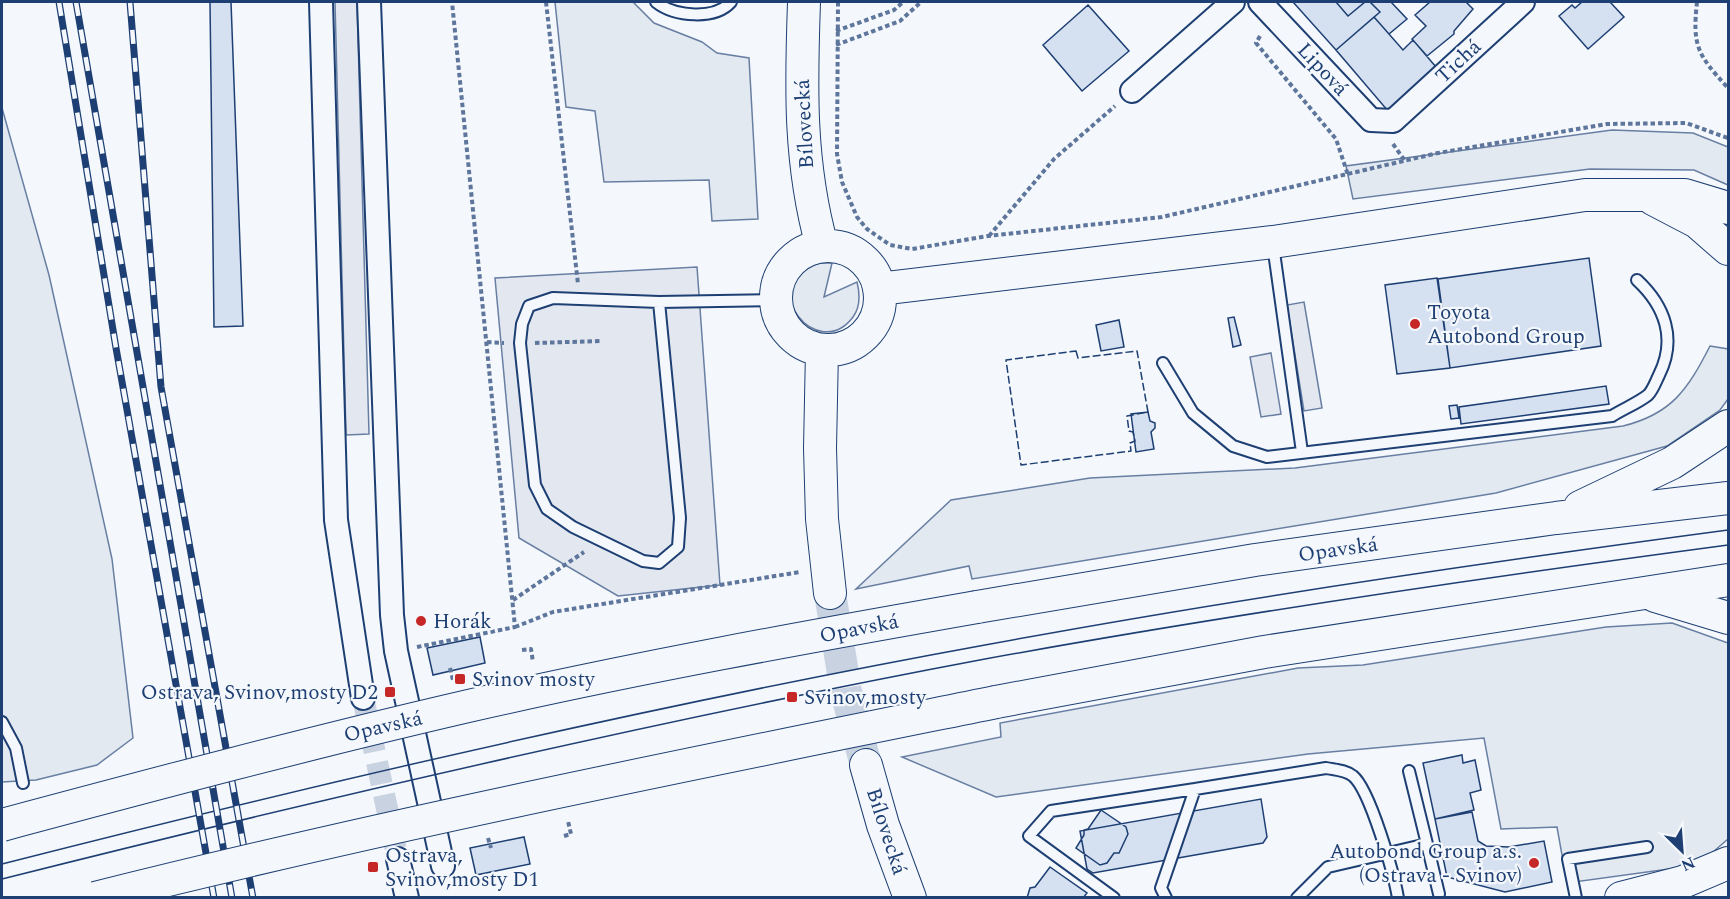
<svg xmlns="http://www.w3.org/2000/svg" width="1730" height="899" viewBox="0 0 1730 899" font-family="Spectral,serif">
<rect width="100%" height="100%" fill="#f4f7fb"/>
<path fill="#e3e9f0" stroke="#687fa3" stroke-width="1.5" d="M 555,2 L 633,2 L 654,23 L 702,42 L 717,53 L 749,58 L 758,219 L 712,221 L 709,180 L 604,182 L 595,111 L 566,107 Z
M 2,108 L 49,275 L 112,559 L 133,738 L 97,765 L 36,780 L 2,782 Z
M 1612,130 L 1693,133 L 1728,147 L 1728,185 L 1694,170 L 1590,169 L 1353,199 L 1346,166 Z
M 820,263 L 832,263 L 824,297 L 857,282 C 860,294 861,306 853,317 C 818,364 753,286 820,263 Z
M 1710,346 L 1728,349 L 1728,399 L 1720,410 L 1667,446 L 1496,493 L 972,579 L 969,566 L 856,589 L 951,500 L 1090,478 L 1295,468 L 1623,426 C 1672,414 1688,389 1710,346 Z
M 1672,623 L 1728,643 L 1728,839 L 1698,865 L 1567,883 L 1557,827 L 1501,829 L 1484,738 L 1308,754 L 996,797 L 902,757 L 1001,737 L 1000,723 L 1298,668 L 1363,665 L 1606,627 Z"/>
<path fill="#e3e8f0" stroke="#687fa3" stroke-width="1.5" d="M 335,2 L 357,2 L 369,434 L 346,435 Z
M 697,267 L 720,585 L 618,596 L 519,538 L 495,278 Z
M 1304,302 L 1322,408 L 1304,411 L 1287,305 Z
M 1271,353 L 1281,414 L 1261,417 L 1250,357 Z"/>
<path fill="#d5e0f0" stroke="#1d3f73" stroke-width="1.5" d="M 210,2 L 231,2 L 243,326 L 214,327 Z
M 1293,2 L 1336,2 L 1348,16 L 1365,2 L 1370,2 L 1380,12 L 1336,50 Z
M 1336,2 L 1365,2 L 1348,16 Z
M 1370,2 L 1391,2 L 1407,19 L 1389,34 L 1374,17 L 1380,12 Z
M 1430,2 L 1466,2 L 1473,9 L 1454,31 L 1454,34 L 1427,56 L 1412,39 L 1426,26 L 1415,15 Z
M 1582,2 L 1610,2 L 1624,17 L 1588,49 L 1559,16 L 1572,5 L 1575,8 Z
M 1088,5 L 1129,51 L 1082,91 L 1043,45 Z
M 1374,17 L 1403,50 L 1413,40 L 1436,67 L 1388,111 L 1336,50 Z
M 1589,258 L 1601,346 L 1450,368 L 1438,279 Z
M 1437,278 L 1450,368 L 1397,374 L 1385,285 Z
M 1234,317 L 1241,345 L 1233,347 L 1228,318 Z
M 1119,320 L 1124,347 L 1101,351 L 1096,325 Z
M 1606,386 L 1609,404 L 1461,424 L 1459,407 Z
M 1457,405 L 1459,418 L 1451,419 L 1449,406 Z
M 1148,412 L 1150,421 L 1155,423 L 1155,428 L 1151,432 L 1154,449 L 1136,452 L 1131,414 Z
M 480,637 L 485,663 L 433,675 L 427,648 Z
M 1462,755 L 1463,763 L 1475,760 L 1481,790 L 1470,793 L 1474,810 L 1435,819 L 1423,763 Z
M 1261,799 L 1267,837 L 1263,843 L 1093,873 L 1087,869 L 1080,831 Z
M 1101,810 L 1126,827 L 1128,834 L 1119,853 L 1114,853 L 1107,863 L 1100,865 L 1076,848 L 1084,835 L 1084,830 L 1088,829 Z
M 1472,812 L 1478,841 L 1486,846 L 1509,847 L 1544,841 L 1552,882 L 1505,892 L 1447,877 L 1435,819 Z
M 524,837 L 530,864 L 476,875 L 470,848 Z
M 1050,867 L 1087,893 L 1083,898 L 1027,898 L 1030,888 L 1035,887 Z"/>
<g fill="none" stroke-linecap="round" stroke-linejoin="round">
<path stroke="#c9d2e0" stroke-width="22" stroke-dasharray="22 11" stroke-linecap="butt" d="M 363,698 L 398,859"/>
<path stroke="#c9d2e0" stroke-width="32" stroke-dasharray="32 16" stroke-linecap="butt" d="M 830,593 L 846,692 L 866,765"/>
<defs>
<path id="lane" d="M 656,2 C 675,17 715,20 731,2
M 1273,245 L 1302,452
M 659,302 L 680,518 L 678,547 L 659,563 L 643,561 L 573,527 L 547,509 L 535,485 L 520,343 L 522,324 L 529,306 L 553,298 L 659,302 L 776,300
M 1163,363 L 1193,413 L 1233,446 L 1267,457 L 1612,416 C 1623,409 1638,403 1648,395 C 1653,390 1656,381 1659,375 C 1677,339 1665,306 1637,280
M 2,722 L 16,748 L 23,783
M 1427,844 L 1439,894
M 1114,898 L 1029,836 L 1051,811 L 1195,789
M 1166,898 L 1161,888 L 1195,789 L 1326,768 C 1336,770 1345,770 1353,776 C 1370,790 1394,874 1398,898
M 1297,898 L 1328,867 L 1427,844 L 1409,771
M 1576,898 L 1568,859 L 1647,847"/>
<path id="street" d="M 321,2 L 336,520 L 363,698
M 369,2 L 392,615 L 396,651 L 443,866
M 1260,2 L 1371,120 L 1393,121 L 1523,2
M 1132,91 L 1233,2
M 398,859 L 407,898"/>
<path id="secondary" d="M 804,2 C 801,87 799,163 822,246
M 1653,199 L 1697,222 L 1728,249
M776 298a52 52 0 1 1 104 0a52 52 0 1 1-104 0Z
M 879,289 L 1273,242 L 1585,195 L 1685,195 L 1728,208
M 822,350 L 820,448 L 822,519 L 830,593
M 1580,507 L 1672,463 L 1728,426
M 1655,596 L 1728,618
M 977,607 L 1255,560 L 1556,518 L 1728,498
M 996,702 L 1264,652 L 1728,580
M 866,765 L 883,825 L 910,898
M 1621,898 L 1683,882 L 1728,863"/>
</defs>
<use href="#lane" stroke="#1d3f73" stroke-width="14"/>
<use href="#street" stroke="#1d3f73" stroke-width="26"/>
<use href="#secondary" stroke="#1d3f73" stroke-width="34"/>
<path stroke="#5e769c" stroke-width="4" stroke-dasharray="4.5 3" stroke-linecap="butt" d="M 546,2 L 578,284
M 838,2 L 837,154 L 842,182 L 857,217 L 867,229 L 890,245 L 912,249 L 988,236 L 1162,217 L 1438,153 L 1607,124 L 1686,123 L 1728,138
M 1697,2 C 1692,47 1698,55 1728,88
M 836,31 L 894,10 L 903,2
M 1260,36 L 1256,43 L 1336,139 L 1348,175
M 836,45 L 900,21 L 921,2
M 1393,144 L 1405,161
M 989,236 L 1054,159 L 1115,106
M 487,342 L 504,343
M 535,343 L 602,341
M 513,600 L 584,552
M 515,627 L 553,612 L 800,572
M 417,647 L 515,627 L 452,2
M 522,650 L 531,649 L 533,662
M 450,668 L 453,680
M 564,836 L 571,834 L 568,821
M 488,838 L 491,848"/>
<use href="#lane" stroke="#f4f7fb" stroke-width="10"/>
<use href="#street" stroke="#f4f7fb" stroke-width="22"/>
<use href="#secondary" stroke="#f4f7fb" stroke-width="32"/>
<path stroke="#1d3f73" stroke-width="1.5" d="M 2,864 C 327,781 655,705 985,645 C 1232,599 1480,563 1728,530
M 2,879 C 328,797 655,721 985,659 C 1232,614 1480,578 1728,545"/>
<defs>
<path id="rail" d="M 59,2 L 116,348 L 214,898
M 76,2 L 232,898
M 130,2 L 161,387 L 253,898"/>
</defs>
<use href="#rail" stroke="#1d3f73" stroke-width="7"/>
<use href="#rail" stroke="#f4f7fb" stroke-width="4.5" stroke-dasharray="14" stroke-linecap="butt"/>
<defs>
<path id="secondary-bridge" d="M 2,825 C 155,784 309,743 464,707 C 634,668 806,637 977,607
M 95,898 C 393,823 695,763 996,702"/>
</defs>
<use href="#secondary-bridge" stroke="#1d3f73" stroke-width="34" stroke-linecap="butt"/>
<use href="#secondary-bridge" stroke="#f4f7fb" stroke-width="32"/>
<path stroke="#1d3f73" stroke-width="1.5" stroke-dasharray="8 3" stroke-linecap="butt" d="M 1076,351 L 1078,358 L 1137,351 L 1148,412 L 1127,416 L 1129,431 L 1133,432 L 1135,441 L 1130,443 L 1131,451 L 1021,465 L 1006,360 Z"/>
</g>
<g fill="#c62828" stroke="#f4f7fb" stroke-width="2">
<circle cx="1415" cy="324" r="6"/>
<circle cx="421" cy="621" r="6"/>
<rect x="454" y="673" width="12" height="12" rx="3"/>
<rect x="384" y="686" width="12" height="12" rx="3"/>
<rect x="786" y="691" width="12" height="12" rx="3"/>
<circle cx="1534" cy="863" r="6"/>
<rect x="367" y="861" width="12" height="12" rx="3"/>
</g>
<g text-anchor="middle" stroke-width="4.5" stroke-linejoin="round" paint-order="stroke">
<g font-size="21" fill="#1d3f73" stroke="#f4f7fb">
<text transform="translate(1458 61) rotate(-43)" y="7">Tichá</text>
<text transform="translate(1323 69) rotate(47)" y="7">Lipová</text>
<text transform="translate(804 124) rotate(-93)" y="7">Bílovecká</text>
<text transform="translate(1338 549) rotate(-8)" y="7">Opavská</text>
<text transform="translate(859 628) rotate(-11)" y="7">Opavská</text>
<text transform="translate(383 726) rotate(-13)" y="7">Opavská</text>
<text transform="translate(887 831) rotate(72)" y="7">Bílovecká</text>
</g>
<g font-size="21" fill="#1d3f73" stroke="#f4f7fb" text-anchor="start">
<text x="1427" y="319">Toyota<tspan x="1427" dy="24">Autobond Group</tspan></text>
<text x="433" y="628">Horák</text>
<text x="472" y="686">Svinov mosty</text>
<text x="378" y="699" text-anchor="end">Ostrava, Svinov,mosty D2</text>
<text x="804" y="704">Svinov,mosty</text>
<text x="1522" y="858" text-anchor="end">Autobond Group a.s.<tspan x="1522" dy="24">(Ostrava - Svinov)</tspan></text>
<text x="385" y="862">Ostrava,<tspan x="385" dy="24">Svinov,mosty D1</tspan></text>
</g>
</g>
<rect width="1730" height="899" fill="none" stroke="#1d3f73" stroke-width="6"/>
<g transform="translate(1682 851) rotate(155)" stroke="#f4f7fb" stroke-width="4.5" paint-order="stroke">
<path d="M0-4.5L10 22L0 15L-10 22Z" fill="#1d3f73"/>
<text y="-9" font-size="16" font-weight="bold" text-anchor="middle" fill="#1d3f73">N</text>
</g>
</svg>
